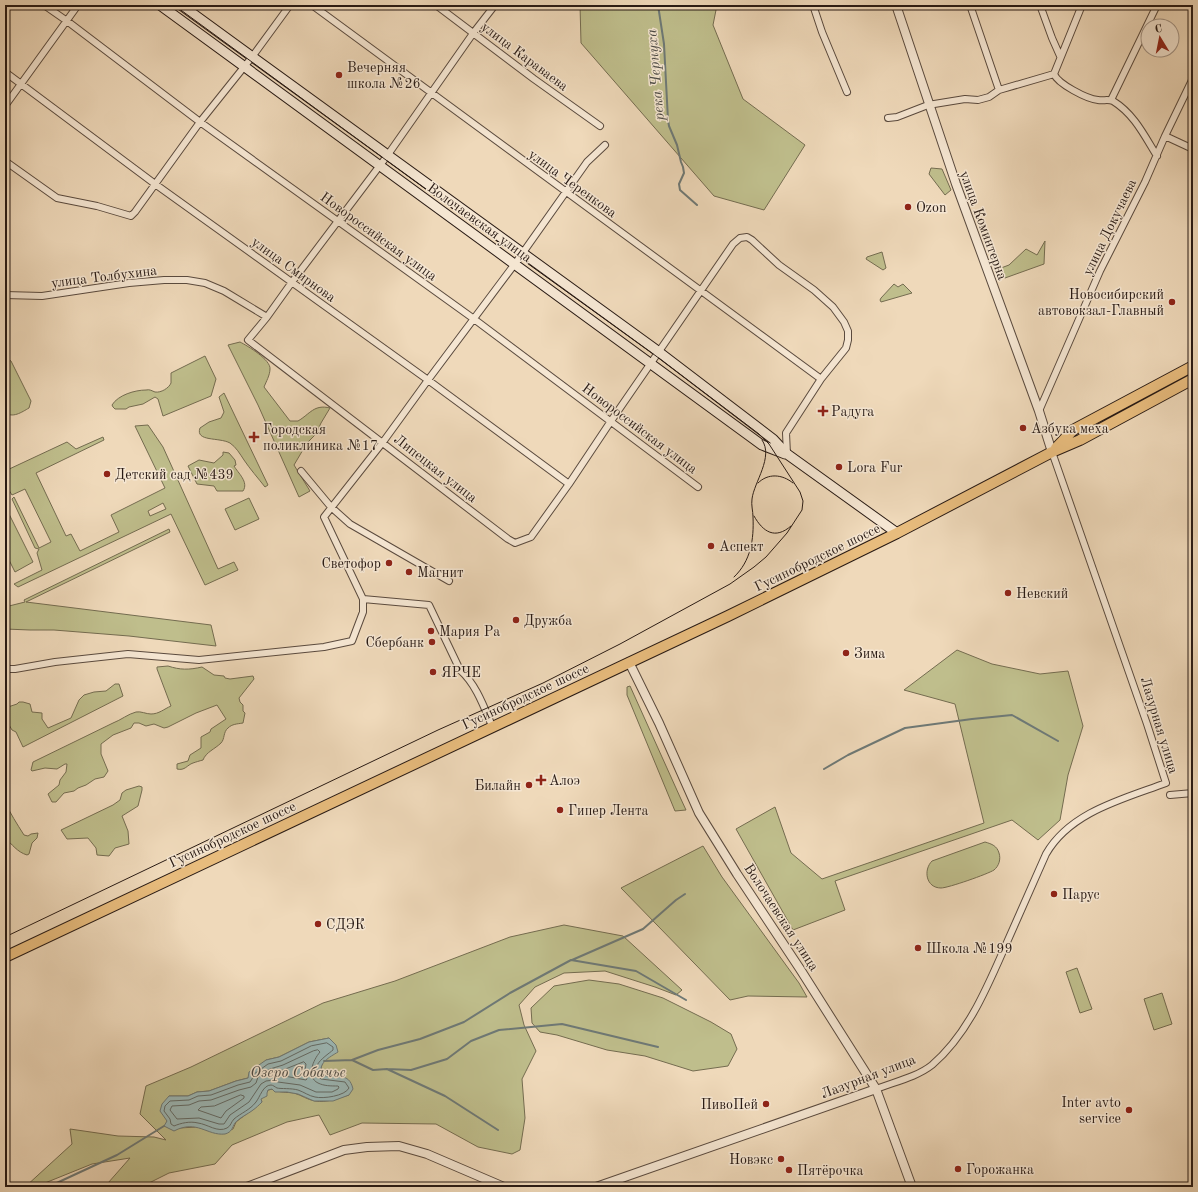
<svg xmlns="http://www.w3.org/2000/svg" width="1198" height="1192" viewBox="0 0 1198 1192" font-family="'Old Standard TT',serif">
<rect width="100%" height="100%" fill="#efd9ba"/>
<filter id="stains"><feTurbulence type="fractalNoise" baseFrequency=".005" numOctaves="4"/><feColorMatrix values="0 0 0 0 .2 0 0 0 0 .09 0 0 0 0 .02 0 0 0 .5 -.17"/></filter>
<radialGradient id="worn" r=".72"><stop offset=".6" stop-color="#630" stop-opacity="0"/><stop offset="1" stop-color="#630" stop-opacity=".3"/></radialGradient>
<path fill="#bfbe8c" stroke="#746c50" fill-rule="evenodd" d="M 580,5 L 717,5 L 713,25 L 743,99 L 805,145 L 764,210 L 714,196 L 581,43 Z
M 931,168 L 942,169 L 951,190 L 945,195 L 929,174 Z
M 1045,241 L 1044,264 L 1005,278 L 998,274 L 1001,268 L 1009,265 L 1026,249 L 1037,255 Z
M 882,252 L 886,268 L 883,270 L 866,259 L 867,257 Z
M 894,284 L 898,287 L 903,284 L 912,293 L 881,302 L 880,300 L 881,298 Z
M 240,342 C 248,346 271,360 270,369 C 270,375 266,382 264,387 L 290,421 L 298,421 C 310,414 314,404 330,408 L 321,423 L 316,434 L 307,443 L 294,465 L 310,491 L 299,497 L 258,405 L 228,345 Z
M 205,356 L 216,379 L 211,396 L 163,416 L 158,399 L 155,397 L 143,404 L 129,407 L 126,409 L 115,409 L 113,407 L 112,405 C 118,395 135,390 146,390 C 150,389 152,391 155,392 C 161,393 169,388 171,383 L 171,373 Z
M 5,357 L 11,361 L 31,401 L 29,408 C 22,412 12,419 5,412 Z
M 224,393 L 268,485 L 265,487 C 258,478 250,469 244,460 C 240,454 236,447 230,443 C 219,437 195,442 200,428 L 209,422 L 221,418 L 224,412 L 219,397 Z
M 148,425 L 163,447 L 218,569 L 234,562 L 238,570 L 205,585 L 171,514 L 18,587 L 14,584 L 42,570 L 37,553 L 39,549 L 35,548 L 12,499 L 14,497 L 39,548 L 51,542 L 25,489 L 12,495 L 5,484 L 5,471 L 67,442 L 76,449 L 103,437 L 104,440 L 36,473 L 66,536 L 71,534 L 80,551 L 119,532 L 111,515 L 165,488 L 135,426 ZM 163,503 L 166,509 L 150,516 L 148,511 Z
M 223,452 L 229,453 L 235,460 L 236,465 L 234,466 C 238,473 249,482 243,491 L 217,491 L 214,486 L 197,484 L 188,466 L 199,460 L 214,463 L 223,455 Z
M 249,498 L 259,519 L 235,530 L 225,509 Z
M 5,506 L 33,562 L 15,572 L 5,552 Z
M 169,529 L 170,532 L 26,602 L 211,625 L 216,646 L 129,636 L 54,630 L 30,630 L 5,629 L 5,607 L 25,602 L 24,600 Z
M 957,650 L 992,664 L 1040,674 L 1068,671 L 1083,726 L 1068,775 L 1060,820 L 1038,840 L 1012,820 L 835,881 L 845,910 L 793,930 L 736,829 L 775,807 L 791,853 L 822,879 L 984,823 L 955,704 L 904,690 Z
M 168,666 C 180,670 189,670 202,667 L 214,675 L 224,676 L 225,678 L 230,679 L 253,676 L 254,679 L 239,698 L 240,702 L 243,705 L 243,711 L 245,713 L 243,723 C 237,724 232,724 228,728 C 223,732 225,739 221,743 C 215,749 206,752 203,760 C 199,761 196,762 193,763 C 187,765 185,771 177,769 L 177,764 L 188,761 L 190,755 L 201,748 L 201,737 L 210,732 L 211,729 L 226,719 L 217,705 L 196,713 L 168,727 L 164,728 L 154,724 L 146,726 L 139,723 L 134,723 L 131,728 L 113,735 L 101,744 L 101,754 L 108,771 L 104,777 L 95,779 L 86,785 L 78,788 L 74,791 L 64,793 L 56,802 L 52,802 L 48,794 L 59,785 L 60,780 L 66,772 L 67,764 L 65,764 L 57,769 L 45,768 L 32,771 L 31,770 L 33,762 L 113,723 C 121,720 128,714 136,712 C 141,711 146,714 151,714 C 159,714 164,709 171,706 L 157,669 L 157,667 Z
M 115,684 L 119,684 L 123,696 L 23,747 L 16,732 L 12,730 L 5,718 L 5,708 L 17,704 L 19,702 L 23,702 L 30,704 L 32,712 L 42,713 L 42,719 L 48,728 L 71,718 L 79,700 L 84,695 L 94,692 L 106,691 Z
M 630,686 L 680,797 L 686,810 L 675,811 L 627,695 L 627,687 Z
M 139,786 L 142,787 L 142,790 L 138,806 L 122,816 L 128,831 L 129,844 L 115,848 L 109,856 L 97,855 L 96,848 L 88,838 L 67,839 L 61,830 L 113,805 L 120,800 L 122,793 L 126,790 Z
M 5,802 C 10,813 17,824 24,835 L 28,836 L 31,834 L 38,833 L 37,838 L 32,843 L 29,854 L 27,855 C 17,852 12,844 5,838 Z
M 985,842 C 992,844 997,846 999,853 C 1001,859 999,866 994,870 C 988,874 948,888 941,888 C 926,888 923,870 932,861 Z
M 703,846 L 722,877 L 799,983 L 807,997 L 748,996 L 730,1000 L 621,888 Z
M 564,925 L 623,936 L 682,990 L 676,995 L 655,987 L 605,971 L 564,973 L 535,987 L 519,1005 L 524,1025 L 536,1051 L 522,1079 L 525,1118 L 520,1150 L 512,1154 L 478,1147 L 436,1124 L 362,1123 L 330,1135 L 319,1115 L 287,1122 L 232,1145 L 215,1164 L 169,1173 L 141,1187 L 118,1187 L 108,1183 L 130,1158 L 92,1164 L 35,1187 L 25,1187 L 72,1144 L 70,1129 L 118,1136 L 154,1137 L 166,1140 L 140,1114 L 146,1086 L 191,1067 L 323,1003 L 395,981 L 510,937 ZM 329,1038 L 333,1042 C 328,1051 318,1065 322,1075 L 335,1077 L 349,1095 C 338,1098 327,1103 315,1101 C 308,1100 301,1095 294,1093 C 287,1092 279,1093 273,1089 L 268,1090 L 260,1099 L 262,1102 L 236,1122 L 233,1129 L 218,1133 L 197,1127 L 179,1128 L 174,1130 L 165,1126 L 167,1122 L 169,1096 L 188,1096 L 197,1092 L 209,1091 L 236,1081 L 248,1078 L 266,1060 L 279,1057 L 309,1042 Z
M 1077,968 L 1092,1009 L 1080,1013 L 1066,972 Z
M 589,980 L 619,984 L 663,998 L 711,1022 L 731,1034 L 737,1049 L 728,1066 L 693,1071 L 645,1056 L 607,1050 L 557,1035 L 540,1032 L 532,1023 L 531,1008 L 554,986 Z
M 1162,993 L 1172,1024 L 1154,1030 L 1144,999 Z"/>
<path fill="#9cb9b8" stroke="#6e7976" d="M 329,1038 L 336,1045 L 338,1052 C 330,1057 317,1063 322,1075 C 336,1079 349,1071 353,1089 L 349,1095 L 333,1101 L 314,1101 L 298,1094 L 287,1092 L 275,1092 L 272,1089 L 268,1090 L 267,1093 L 267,1096 L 261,1099 L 262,1102 C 259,1105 256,1108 253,1110 C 248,1114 239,1118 235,1123 C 232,1128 232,1132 225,1134 C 207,1136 197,1119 174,1131 L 164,1126 L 167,1121 L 160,1111 L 162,1104 L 169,1096 L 188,1096 L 197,1092 L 209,1091 L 236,1081 L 248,1078 L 249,1072 L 266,1060 L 279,1057 L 309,1042 Z"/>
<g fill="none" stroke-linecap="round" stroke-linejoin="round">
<path stroke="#626a66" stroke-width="1" d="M 327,1043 L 333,1047 L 333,1050 C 326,1056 306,1068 321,1079 L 345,1082 L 349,1088 C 345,1096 323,1099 315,1097 C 309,1096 304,1092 298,1090 C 291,1088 281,1089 277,1088 C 275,1087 273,1085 271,1085 C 263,1085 260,1097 256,1102 C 250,1110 241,1113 234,1119 C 231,1122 231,1126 227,1128 C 218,1133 207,1124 198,1123 C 190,1121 181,1123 174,1126 L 171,1124 L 170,1119 L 164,1111 L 165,1106 L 170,1101 L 189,1100 L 198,1096 L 211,1095 L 238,1085 L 250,1082 L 252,1079 L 254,1074 L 268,1064 L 281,1061 L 311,1046 Z
M 318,1050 L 320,1052 C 313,1060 306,1077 318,1083 C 324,1086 331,1086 338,1086 L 339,1087 L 338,1089 L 332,1092 L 316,1092 L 300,1085 L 278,1082 L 274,1080 L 266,1081 L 261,1084 L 249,1102 L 230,1115 L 224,1124 L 219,1124 L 199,1118 L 177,1119 L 170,1110 L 172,1106 L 189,1105 L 199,1101 L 211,1100 L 239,1090 L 251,1087 L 256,1083 L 258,1077 L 270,1069 L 283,1065 L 313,1051 Z
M 304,1062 L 306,1064 L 305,1071 L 307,1079 L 306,1080 L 279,1075 L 279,1072 Z
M 241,1095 L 244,1096 L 244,1098 L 226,1111 L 221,1118 L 198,1110 L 201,1107 L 214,1106 Z"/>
<path stroke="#6e7976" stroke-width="2" d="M 658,5 L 664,44 L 668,120 L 669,126 L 677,145 L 681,162 L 683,167 L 684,173 L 679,184 L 680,190 L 697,205
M 824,769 L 848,755 L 905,728 L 972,719 L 1012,715 L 1058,741
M 572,960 L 643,929 L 676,900 L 685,894
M 352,1060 L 378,1050 L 420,1039 L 464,1022 L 510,993 L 571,960 L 636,971 L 686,1000
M 324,1061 L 352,1060 L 373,1070 L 387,1069 L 445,1096 L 498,1130
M 387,1069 L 411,1070 L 447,1059 L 471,1041 L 499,1030 L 562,1024 L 658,1047
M 48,1187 L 117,1155 L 164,1126"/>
<defs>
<path id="minor" d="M 44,5 L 67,21 L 200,122 L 474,319 L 698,487
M 312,5 L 821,379
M 436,5 L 534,79 L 600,126
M 495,5 L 474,32 L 387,156 L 292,282 L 267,317 L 248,340 L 508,539 L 515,543 L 531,537 L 569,484 L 611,421 L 733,244 L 740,238 L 747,237 L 752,240 L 779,265 L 814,290 L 833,307 L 844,322 L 848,331 L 848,340 L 846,348 L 821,379 L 786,433 L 787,454
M 813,5 L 822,32 L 847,92
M 970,5 L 999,90
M 1040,5 L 1052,38 L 1060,56
M 5,72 L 155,184 L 428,380 L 569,484
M 1054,74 L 1082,5
M 1111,100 L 1157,5
M 5,106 L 78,5
M 888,118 L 897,117 L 928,105 L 965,99 L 978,100 L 989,97 L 999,90 L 1054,74 C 1058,84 1087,99 1098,100 C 1103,101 1108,99 1113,101 C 1134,114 1144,135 1157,156
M 1165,136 L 1193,149
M 5,161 L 57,198 L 97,206 L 131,216 L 135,212 L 200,122 L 252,57 L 290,5
M 5,295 L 42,296 L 129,283 L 164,280 L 187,280 L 205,283 L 224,291 L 267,317
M 1039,411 L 1100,271 L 1145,182 L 1165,136 L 1193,78
M 301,471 L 331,507 L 350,524 L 449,581
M 363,599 L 324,517 L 383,442 L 428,380 L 517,261 L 587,162 L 605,145
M 5,669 L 15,669 L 55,662 L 128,654 L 199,660 L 324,647 L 352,641 L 363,612 L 363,599 L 429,605 L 460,670 C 476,684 484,707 492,726
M 1170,795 L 1193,793
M 876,1089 C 894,1082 917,1077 932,1065 C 967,1035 986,990 1004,949 C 1018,917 1032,885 1046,854 C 1070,812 1123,799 1166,783 L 1147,724 L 1052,452"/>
<path id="tertiary" d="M 896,5 L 956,184 L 1039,411 L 1052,452
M 629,662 L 659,723 L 699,813 L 737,874 L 800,969 L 876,1089 L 912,1187
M 247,1187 L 344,1150 L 367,1147 L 399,1146 L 427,1154 L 504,1187
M 596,1187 L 876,1089"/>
<path id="secondary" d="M 160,5 L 762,445 L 785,454
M 181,5 L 659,352 L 773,439 L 787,454 L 897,533"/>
<path id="primary" d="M 1056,448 L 1073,430 L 1193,366
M 5,957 L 728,616 L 897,533 L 1052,452 L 1080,440 L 1193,379"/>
</defs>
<use href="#minor" stroke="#5a4a3e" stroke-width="8"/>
<use href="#tertiary" stroke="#5a4a3e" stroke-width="10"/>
<use href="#secondary" stroke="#281a14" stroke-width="11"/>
<use href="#primary" stroke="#281a14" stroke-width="12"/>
<use href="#minor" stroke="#f5e6d2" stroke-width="6"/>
<use href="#tertiary" stroke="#f5e6d2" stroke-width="8"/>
<use href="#secondary" stroke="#f5e6d2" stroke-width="9"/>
<use href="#primary" stroke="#e8bc7d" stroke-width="10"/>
<path stroke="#281a14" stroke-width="1" d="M 758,483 C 768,473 782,474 793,483
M 754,516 C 763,532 775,540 791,526
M 734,577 C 751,561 754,539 753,517 C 753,511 751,505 752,499 C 754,482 774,457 762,440
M 5,937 L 438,730 L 543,683 L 620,644 L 730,584 L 754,567 L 766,557 L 787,533 L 802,510 L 803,501 L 800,492 L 769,444 L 759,434 L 656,356 L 520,258 L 174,5"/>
</g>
<g fill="#8f2418" stroke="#f5e6d2" stroke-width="1.5">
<circle cx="339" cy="75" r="4"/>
<circle cx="908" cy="207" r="4"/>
<circle cx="1172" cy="302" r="4"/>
<path d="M821 405h4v4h4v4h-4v4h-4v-4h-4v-4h4z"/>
<circle cx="1023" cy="428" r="4"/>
<path d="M252 431h4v4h4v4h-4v4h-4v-4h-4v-4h4z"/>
<circle cx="839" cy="467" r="4"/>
<circle cx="107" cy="474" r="4"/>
<circle cx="711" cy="546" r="4"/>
<circle cx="389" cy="563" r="4"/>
<circle cx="409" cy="572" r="4"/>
<circle cx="1008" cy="593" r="4"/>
<circle cx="516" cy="620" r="4"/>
<circle cx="431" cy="631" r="4"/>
<circle cx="432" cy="642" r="4"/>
<circle cx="846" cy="653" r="4"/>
<circle cx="433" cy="672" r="4"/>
<path d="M539 774h4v4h4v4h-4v4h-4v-4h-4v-4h4z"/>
<circle cx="529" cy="785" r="4"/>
<circle cx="560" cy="810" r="4"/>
<circle cx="1054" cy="894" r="4"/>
<circle cx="318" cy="924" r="4"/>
<circle cx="918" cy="948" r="4"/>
<circle cx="766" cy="1104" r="4"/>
<circle cx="1129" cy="1110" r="4"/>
<circle cx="781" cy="1159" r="4"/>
<circle cx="958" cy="1169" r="4"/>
<circle cx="789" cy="1170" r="4"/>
</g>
<g text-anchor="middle" stroke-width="3" stroke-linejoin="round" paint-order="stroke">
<g font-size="14" fill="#281a14" stroke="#f5e6d2">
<text transform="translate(525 56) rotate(37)" y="5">улица Караваева</text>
<text transform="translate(573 183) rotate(36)" y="5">улица Черенкова</text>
<text transform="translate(480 222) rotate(36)" y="5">Волочаевская улица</text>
<text transform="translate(984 225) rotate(70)" y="5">улица Коминтерна</text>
<text transform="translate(1109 227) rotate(-64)" y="5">улица Докучаева</text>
<text transform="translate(379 236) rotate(36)" y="5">Новороссийская улица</text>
<text transform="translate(294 269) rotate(36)" y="5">улица Смирнова</text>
<text transform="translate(104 276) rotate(-7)" y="5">улица Толбухина</text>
<text transform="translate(640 428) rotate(37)" y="5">Новороссийская улица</text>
<text transform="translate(436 468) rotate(38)" y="5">Липецкая улица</text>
<text transform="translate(817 557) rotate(-26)" y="5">Гусинобродское шоссе</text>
<text transform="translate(525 696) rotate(-25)" y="5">Гусинобродское шоссе</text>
<text transform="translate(1160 725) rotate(73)" y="5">Лазурная улица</text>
<text transform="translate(232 834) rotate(-25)" y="5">Гусинобродское шоссе</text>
<text transform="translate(782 917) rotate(57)" y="5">Волочаевская улица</text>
<text transform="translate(868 1076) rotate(-21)" y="5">Лазурная улица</text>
</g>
<g font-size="14" fill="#281a14" stroke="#f5e6d2" text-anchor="start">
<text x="347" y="72">Вечерняя<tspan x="347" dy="16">школа №26</tspan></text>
<text x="916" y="212">Ozon</text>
<text x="1164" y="299" text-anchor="end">Новосибирский<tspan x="1164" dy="16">автовокзал-Главный</tspan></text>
<text x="831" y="416">Радуга</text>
<text x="1031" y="433">Азбука меха</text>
<text x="263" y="434">Городская<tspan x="263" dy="16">поликлиника №17</tspan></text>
<text x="847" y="472">Lora Fur</text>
<text x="115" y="479">Детский сад №439</text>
<text x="719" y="551">Аспект</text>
<text x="381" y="568" text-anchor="end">Светофор</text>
<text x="417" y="577">Магнит</text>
<text x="1016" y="598">Невский</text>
<text x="524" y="625">Дружба</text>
<text x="439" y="636">Мария Ра</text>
<text x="424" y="647" text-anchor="end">Сбербанк</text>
<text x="854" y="658">Зима</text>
<text x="441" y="677">ЯРЧЕ</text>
<text x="549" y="785">Алоэ</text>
<text x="521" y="790" text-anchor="end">Билайн</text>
<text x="568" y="815">Гипер Лента</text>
<text x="1062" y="899">Парус</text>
<text x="326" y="929">СДЭК</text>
<text x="926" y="953">Школа №199</text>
<text x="1121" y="1107" text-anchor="end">Inter avto<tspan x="1121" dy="16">service</tspan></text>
<text x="758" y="1109" text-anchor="end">ПивоПей</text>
<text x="773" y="1164" text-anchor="end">Новэкс</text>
<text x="966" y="1174">Горожанка</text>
<text x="797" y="1175">Пятёрочка</text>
</g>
<g font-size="15" font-style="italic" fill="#4b4a45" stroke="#f5e6d2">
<text transform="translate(655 75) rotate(-95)" y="5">река Чернуха</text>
<text x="298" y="1077">Озеро Собачье</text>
</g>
</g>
<rect width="1198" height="1192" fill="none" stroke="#efd9ba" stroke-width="20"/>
<rect x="6" y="6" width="1186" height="1180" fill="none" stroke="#281a14" stroke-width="2"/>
<rect x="10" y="10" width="1178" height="1172" fill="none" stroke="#281a14"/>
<g transform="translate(1160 38) rotate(350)"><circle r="19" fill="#f5e6d2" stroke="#a39486"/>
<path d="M0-3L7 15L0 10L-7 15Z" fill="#8f2418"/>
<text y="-6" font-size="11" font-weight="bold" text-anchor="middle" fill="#281a14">С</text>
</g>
<rect width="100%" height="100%" filter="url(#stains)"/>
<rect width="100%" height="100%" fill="url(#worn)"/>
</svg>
